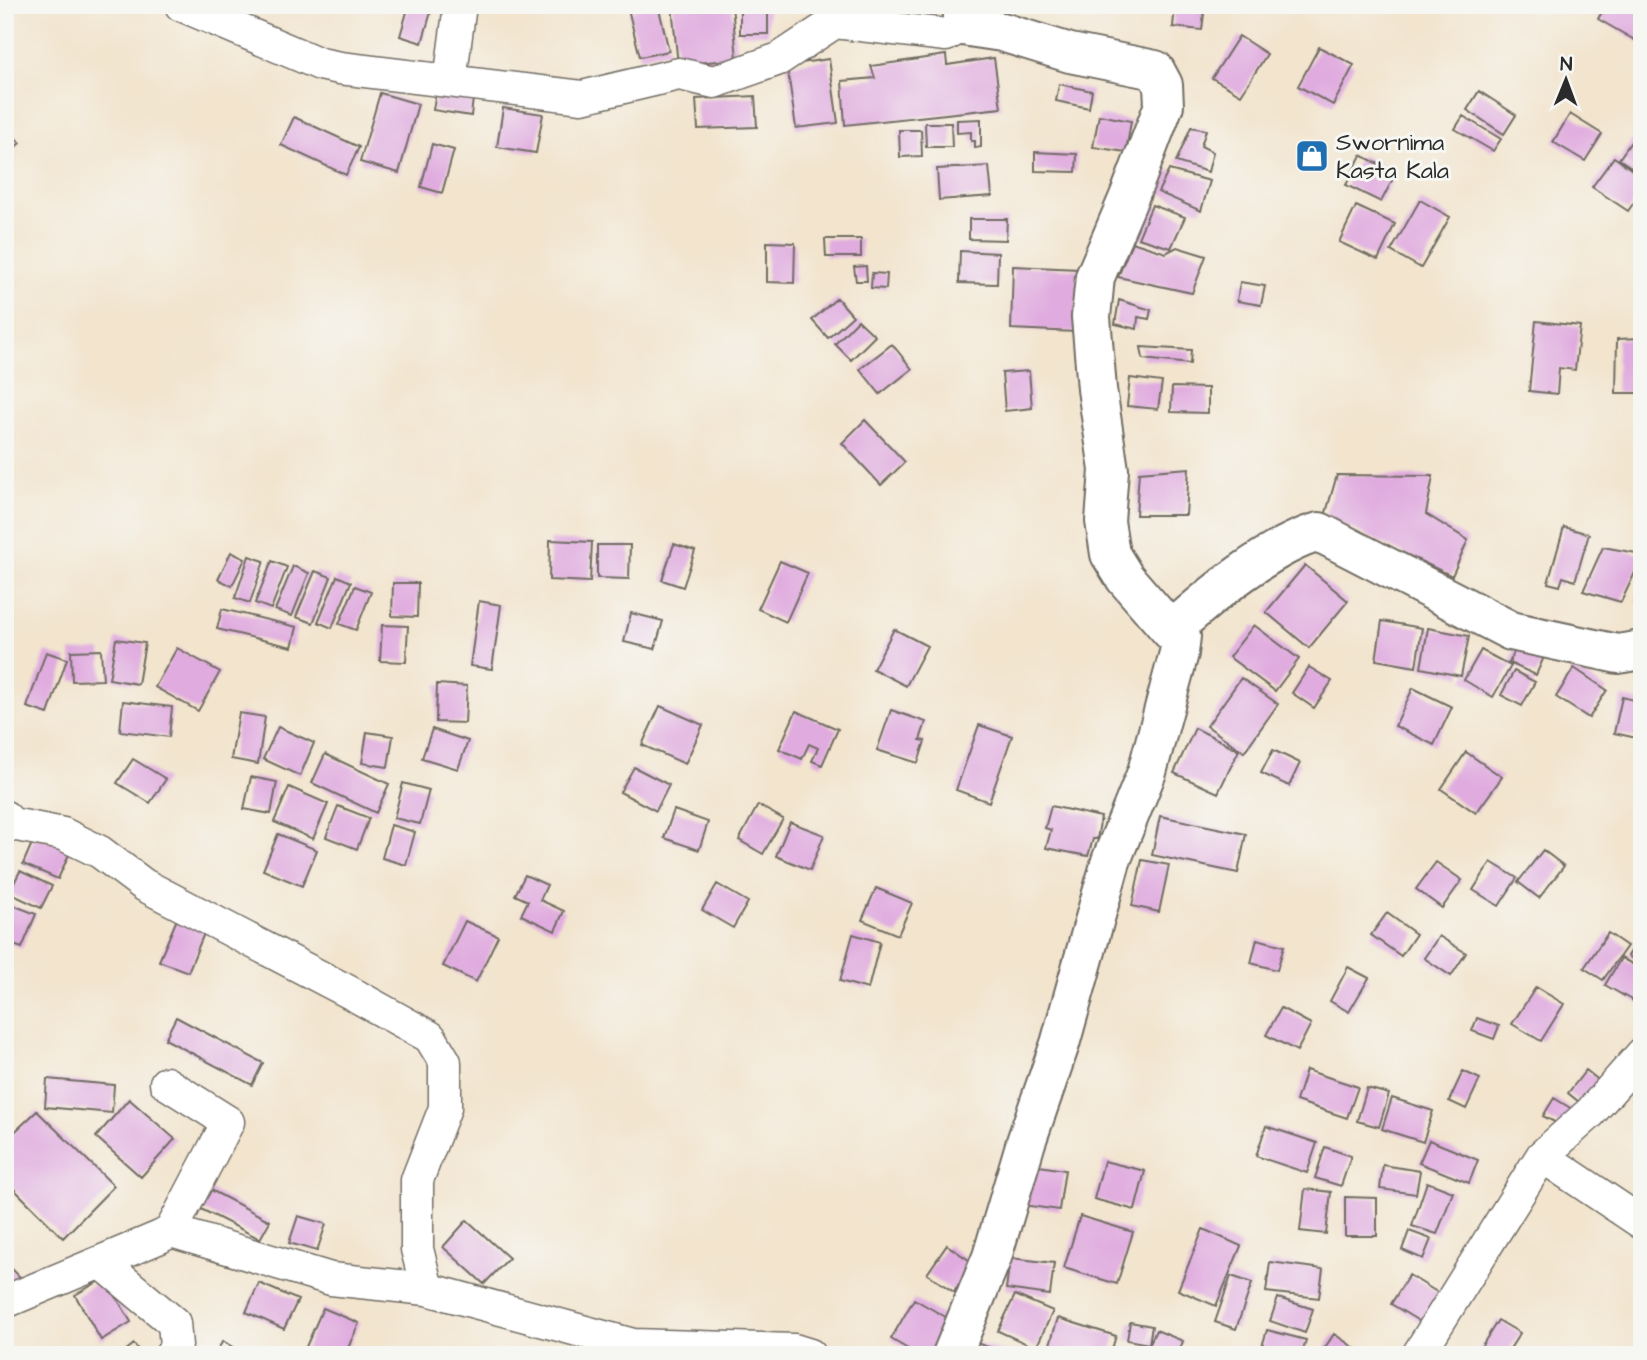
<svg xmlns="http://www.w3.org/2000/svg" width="1647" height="1360" viewBox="0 0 1647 1360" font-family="'Architects Daughter',sans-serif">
<rect width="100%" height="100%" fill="#f6f6f2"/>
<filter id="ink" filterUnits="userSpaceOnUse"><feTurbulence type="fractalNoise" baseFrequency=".0143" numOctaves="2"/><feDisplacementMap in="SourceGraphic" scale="14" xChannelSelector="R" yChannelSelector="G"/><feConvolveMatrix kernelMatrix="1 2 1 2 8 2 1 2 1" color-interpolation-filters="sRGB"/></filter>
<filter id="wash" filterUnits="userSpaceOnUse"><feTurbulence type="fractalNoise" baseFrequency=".00686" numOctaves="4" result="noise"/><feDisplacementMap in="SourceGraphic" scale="28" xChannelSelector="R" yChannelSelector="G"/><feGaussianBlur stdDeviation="1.57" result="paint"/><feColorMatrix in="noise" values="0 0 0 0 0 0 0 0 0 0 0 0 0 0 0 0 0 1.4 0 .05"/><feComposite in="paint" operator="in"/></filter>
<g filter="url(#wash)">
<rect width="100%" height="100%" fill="#f2e4cd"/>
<g id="blocks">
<path fill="#e0acdf" d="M 409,5 L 433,5 L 422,43 L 400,36 Z
M 641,5 L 658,5 L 669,51 L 640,57 L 629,13 Z
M 732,5 L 737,59 L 678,65 L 672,6 Z
M 740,5 L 768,5 L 768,34 L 740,34 Z
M 1175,5 L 1205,5 L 1202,30 L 1173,27 Z
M 1606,5 L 1642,5 L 1642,36 L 1638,42 L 1598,19 Z
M 1239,36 L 1267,54 L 1241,95 L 1212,78 Z
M 1319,47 L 1354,65 L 1333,105 L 1298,86 Z
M 946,55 L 947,65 L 994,58 L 1001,108 L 845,125 L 842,81 L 875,78 L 871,66 Z
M 829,59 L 838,123 L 796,128 L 787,65 Z
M 1059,84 L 1092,91 L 1089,108 L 1056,101 Z
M 1479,91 L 1516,115 L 1504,134 L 1467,110 Z
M 436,92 L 473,98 L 471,116 L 433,110 Z
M 380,93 L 418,104 L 399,173 L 360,162 Z
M 755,96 L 757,127 L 698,129 L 696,99 Z
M 503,108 L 543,114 L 536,153 L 497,147 Z
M 1642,113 L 1642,135 L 1633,131 Z
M 1570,114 L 1602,134 L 1585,161 L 1553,142 Z
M 1099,115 L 1131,121 L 1126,152 L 1093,147 Z
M 1463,116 L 1501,139 L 1493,151 L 1455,129 Z
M 294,117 L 359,147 L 346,175 L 281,145 Z
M 981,119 L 981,147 L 975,148 L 975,141 L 971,141 L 971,132 L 957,133 L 957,120 Z
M 925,123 L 951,123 L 952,147 L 926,147 Z
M 5,126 L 20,143 L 5,156 Z
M 1191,127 L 1206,130 L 1201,146 L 1213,152 L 1208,172 L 1176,162 Z
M 899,130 L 921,130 L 922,156 L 900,157 Z
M 1635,136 L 1642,140 L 1642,174 L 1619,159 Z
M 432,144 L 454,150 L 442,193 L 421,187 Z
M 1035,152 L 1077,154 L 1076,172 L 1035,171 Z
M 1361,155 L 1396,173 L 1381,202 L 1346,185 Z
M 1614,157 L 1642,177 L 1642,191 L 1628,211 L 1592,187 Z
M 989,166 L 992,196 L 939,200 L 937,169 Z
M 1169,170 L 1210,181 L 1201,211 L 1158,192 Z
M 1420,200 L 1450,217 L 1421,268 L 1391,251 Z
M 1152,205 L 1185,217 L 1171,248 L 1138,238 Z
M 1356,206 L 1395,224 L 1378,260 L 1339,242 Z
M 969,219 L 1007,219 L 1006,240 L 969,239 Z
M 825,239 L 861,239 L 861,257 L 826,257 Z
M 767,242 L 795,243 L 794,283 L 767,282 Z
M 1132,242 L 1166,253 L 1177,247 L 1206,256 L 1192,293 L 1118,277 Z
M 960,251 L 998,253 L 997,284 L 959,283 Z
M 866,266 L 867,281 L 856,281 L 854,267 Z
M 1013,266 L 1079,269 L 1076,332 L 1011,329 Z
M 872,273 L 887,274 L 886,289 L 871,288 Z
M 1240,282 L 1265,286 L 1261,305 L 1237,301 Z
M 837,298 L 853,316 L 828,338 L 812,320 Z
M 1119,300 L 1151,310 L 1149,319 L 1138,317 L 1137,329 L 1115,324 Z
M 858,320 L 875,336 L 851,360 L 835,344 Z
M 1536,321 L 1580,326 L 1575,370 L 1559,368 L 1557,394 L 1529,391 Z
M 1642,338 L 1642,393 L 1616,393 L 1617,339 Z
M 892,344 L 912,369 L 880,394 L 860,369 Z
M 1141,347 L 1191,350 L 1190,364 L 1143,359 Z
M 1029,371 L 1032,408 L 1005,411 L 1002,373 Z
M 1130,378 L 1162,382 L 1158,409 L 1127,406 Z
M 1172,387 L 1208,388 L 1208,413 L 1171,412 Z
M 865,420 L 905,462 L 881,485 L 842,443 Z
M 1189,468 L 1186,515 L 1136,515 L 1139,472 Z
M 1337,475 L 1433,476 L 1426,514 L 1468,540 L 1452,576 L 1325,516 Z
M 1564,527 L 1589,534 L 1575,581 L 1563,577 L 1560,586 L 1548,583 Z
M 550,540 L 592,542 L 590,582 L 549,580 Z
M 674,544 L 695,551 L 683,587 L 662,580 Z
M 597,545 L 630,545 L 629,579 L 597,578 Z
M 1603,547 L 1642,554 L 1642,558 L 1621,602 L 1583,591 Z
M 231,552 L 245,559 L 232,586 L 218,579 Z
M 249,556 L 264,561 L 250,603 L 235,598 Z
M 272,561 L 287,567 L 271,609 L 255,603 Z
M 780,561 L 808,573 L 786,622 L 758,609 Z
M 1305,565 L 1348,601 L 1309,648 L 1266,612 Z
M 293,566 L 309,573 L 292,616 L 275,610 Z
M 315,571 L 331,577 L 313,623 L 296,617 Z
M 337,576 L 351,582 L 332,628 L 318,622 Z
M 393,583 L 418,583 L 417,617 L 392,616 Z
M 1641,585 L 1642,585 L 1642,604 L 1636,602 Z
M 355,586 L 371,592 L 356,630 L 339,624 Z
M 479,601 L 501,605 L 492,669 L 470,666 Z
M 222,609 L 297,627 L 292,647 L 217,629 Z
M 631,613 L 663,621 L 655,649 L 624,642 Z
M 1382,621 L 1422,628 L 1416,667 L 1376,660 Z
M 382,625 L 408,626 L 406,662 L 380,661 Z
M 1254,625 L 1299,659 L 1275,691 L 1229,657 Z
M 1428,628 L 1469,636 L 1461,676 L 1421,668 Z
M 894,629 L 927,646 L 906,686 L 873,669 Z
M 116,639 L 145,643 L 138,684 L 109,679 Z
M 1517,645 L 1544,657 L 1536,675 L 1509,663 Z
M 177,648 L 220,672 L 198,711 L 155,687 Z
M 101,650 L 103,680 L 72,681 L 71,651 Z
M 1481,650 L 1511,666 L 1493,697 L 1464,680 Z
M 46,652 L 67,659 L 48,714 L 27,707 Z
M 1309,667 L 1332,681 L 1314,708 L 1292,693 Z
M 1574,668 L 1607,690 L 1589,718 L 1556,697 Z
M 1514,671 L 1535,682 L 1522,706 L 1501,695 Z
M 1241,678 L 1278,704 L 1244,752 L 1207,726 Z
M 437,684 L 467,686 L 465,723 L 436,722 Z
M 1413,688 L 1452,707 L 1434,745 L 1395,726 Z
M 1622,697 L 1642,702 L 1641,739 L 1614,733 Z
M 123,701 L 172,707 L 169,737 L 120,731 Z
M 660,706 L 703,725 L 685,764 L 642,745 Z
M 891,710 L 926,722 L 920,740 L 925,741 L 918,763 L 877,750 Z
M 796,711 L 838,729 L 822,765 L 812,761 L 818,748 L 809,744 L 802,759 L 779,749 Z
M 239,713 L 265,717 L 258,764 L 231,759 Z
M 979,725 L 1012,736 L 989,802 L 956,790 Z
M 278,727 L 314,743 L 300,776 L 263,759 Z
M 1195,728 L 1239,750 L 1218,793 L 1174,773 Z
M 432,729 L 468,741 L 458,769 L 422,758 Z
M 367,732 L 393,736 L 388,767 L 362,763 Z
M 1273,750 L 1300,763 L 1289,786 L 1261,773 Z
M 1466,752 L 1502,777 L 1476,813 L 1441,789 Z
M 325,754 L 389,784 L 376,813 L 312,783 Z
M 133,759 L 166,779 L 150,803 L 117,783 Z
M 634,767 L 669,785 L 656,811 L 620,792 Z
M 251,777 L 277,782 L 271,814 L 244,809 Z
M 403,783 L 429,790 L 420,824 L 394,818 Z
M 289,787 L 328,804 L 313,839 L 274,822 Z
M 758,805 L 783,819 L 763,854 L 739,840 Z
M 338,806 L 369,818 L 357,849 L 326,837 Z
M 1051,806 L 1101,817 L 1097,839 L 1093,839 L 1088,856 L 1046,848 L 1051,830 L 1045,828 Z
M 674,810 L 708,822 L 699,850 L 664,838 Z
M 1160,816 L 1246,834 L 1238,873 L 1152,855 Z
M 790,822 L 824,835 L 810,870 L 776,856 Z
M 391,825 L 415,832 L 406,865 L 382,858 Z
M 36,834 L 71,850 L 58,879 L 23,864 Z
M 278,834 L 317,850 L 302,886 L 263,870 Z
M 1543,850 L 1564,866 L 1539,898 L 1518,882 Z
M 1142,860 L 1169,865 L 1159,912 L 1132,906 Z
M 1436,862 L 1462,880 L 1442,908 L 1416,889 Z
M 1491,862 L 1517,878 L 1499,906 L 1473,890 Z
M 20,871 L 52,886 L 41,908 L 9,893 Z
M 525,875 L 547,885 L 540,900 L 564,911 L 555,931 L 521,915 L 528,901 L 515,895 Z
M 717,884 L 748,902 L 733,928 L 702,910 Z
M 876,888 L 912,903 L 898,935 L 862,920 Z
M 5,902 L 36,914 L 22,948 L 5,942 Z
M 1387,913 L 1416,934 L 1401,956 L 1371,935 Z
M 177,919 L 205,931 L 188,972 L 159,961 Z
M 465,921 L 498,936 L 476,982 L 443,966 Z
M 1608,933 L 1627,946 L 1603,980 L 1584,968 Z
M 853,934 L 880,942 L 868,989 L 840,981 Z
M 1642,934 L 1642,964 L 1628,956 Z
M 1439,936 L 1466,953 L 1451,976 L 1424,958 Z
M 1257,939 L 1284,946 L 1277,970 L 1251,963 Z
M 1621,958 L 1642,969 L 1642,1006 L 1605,985 Z
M 1348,967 L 1369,978 L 1349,1012 L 1330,1001 Z
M 1536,987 L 1564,1004 L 1541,1041 L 1512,1024 Z
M 1281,1008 L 1311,1024 L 1297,1051 L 1266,1035 Z
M 176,1017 L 263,1063 L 252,1085 L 165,1039 Z
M 1477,1018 L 1499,1026 L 1494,1039 L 1472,1031 Z
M 1306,1070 L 1358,1087 L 1347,1118 L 1296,1101 Z
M 1586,1070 L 1602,1083 L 1584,1106 L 1568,1093 Z
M 1463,1071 L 1480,1079 L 1466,1109 L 1449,1101 Z
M 47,1079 L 114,1085 L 112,1113 L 45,1107 Z
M 1367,1088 L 1389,1094 L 1379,1127 L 1357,1121 Z
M 1392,1098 L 1433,1111 L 1423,1142 L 1382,1129 Z
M 1554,1098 L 1572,1109 L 1562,1126 L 1543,1116 Z
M 129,1099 L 175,1139 L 141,1177 L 96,1137 Z
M 37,1111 L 114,1186 L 63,1238 L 5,1180 L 5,1141 Z
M 1266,1126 L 1317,1143 L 1307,1173 L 1256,1156 Z
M 1429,1140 L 1478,1160 L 1469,1183 L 1419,1163 Z
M 1325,1147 L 1351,1156 L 1341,1186 L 1315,1178 Z
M 1104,1161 L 1145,1171 L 1135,1210 L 1094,1199 Z
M 1027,1164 L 1065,1170 L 1059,1210 L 1022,1205 Z
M 1383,1165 L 1420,1171 L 1416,1194 L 1380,1189 Z
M 1427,1182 L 1453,1192 L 1437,1234 L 1412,1226 Z
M 1305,1189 L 1331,1192 L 1326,1234 L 1300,1231 Z
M 211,1190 L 270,1221 L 260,1239 L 201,1209 Z
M 1345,1197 L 1377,1198 L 1377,1236 L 1345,1236 Z
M 298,1216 L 326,1224 L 317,1251 L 289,1243 Z
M 1080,1216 L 1133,1232 L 1117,1284 L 1064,1268 Z
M 467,1220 L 509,1258 L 484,1284 L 443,1247 Z
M 1203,1229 L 1241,1246 L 1216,1306 L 1178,1290 Z
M 1409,1231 L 1431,1239 L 1423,1259 L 1402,1250 Z
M 947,1245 L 973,1263 L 954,1292 L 927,1274 Z
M 1010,1258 L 1054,1263 L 1050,1295 L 1006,1289 Z
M 5,1262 L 21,1278 L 5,1293 Z
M 1270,1262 L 1323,1269 L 1319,1298 L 1266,1292 Z
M 1409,1275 L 1445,1297 L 1427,1326 L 1391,1304 Z
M 1231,1276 L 1252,1283 L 1236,1329 L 1215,1322 Z
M 105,1278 L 131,1322 L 101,1340 L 75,1295 Z
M 259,1283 L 298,1300 L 284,1329 L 246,1312 Z
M 1015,1295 L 1053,1311 L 1036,1348 L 998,1331 Z
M 1278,1298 L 1313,1309 L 1305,1333 L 1270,1321 Z
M 914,1299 L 951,1320 L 931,1355 L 918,1355 L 891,1339 Z
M 323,1308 L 359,1323 L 345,1355 L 319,1355 L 305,1349 Z
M 1058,1318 L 1116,1336 L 1110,1355 L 1047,1354 Z
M 1498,1320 L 1520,1333 L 1506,1355 L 1476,1355 Z
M 1130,1322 L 1152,1326 L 1149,1344 L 1127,1340 Z
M 1156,1330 L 1183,1341 L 1178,1355 L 1154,1355 L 1146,1352 Z
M 1267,1330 L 1306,1340 L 1302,1355 L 1260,1353 Z
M 1334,1334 L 1362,1353 L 1360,1355 L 1320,1355 Z
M 223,1341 L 245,1355 L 214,1355 Z
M 973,1342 L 1010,1354 L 1010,1355 L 968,1355 Z
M 134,1344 L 142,1355 L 120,1355 Z"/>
</g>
</g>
<g filter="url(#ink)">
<use href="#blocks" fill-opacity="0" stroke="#716c64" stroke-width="2"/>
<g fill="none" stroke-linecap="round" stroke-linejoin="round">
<defs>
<path id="minor" d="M 181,5 L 320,64 L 340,68 L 582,97 L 679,74 L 714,82 L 779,59 L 835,22 L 946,35 L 962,26
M 450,81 L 460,5
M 5,817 L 12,824 L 63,834 L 100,852 L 144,885 L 349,992 L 430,1037 L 445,1062 L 445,1108 L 417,1180 L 417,1249 L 427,1289
M 166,1083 L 228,1122 L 171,1231
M 1542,1156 L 1642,1223
M 101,1262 L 174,1323 L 176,1346 L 171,1355
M 5,1302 L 160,1237 L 171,1231 L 331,1279 L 427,1289 L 633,1345 L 794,1350 L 810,1355
M 1418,1355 L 1542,1156 L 1590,1113 L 1642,1054"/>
<path id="tertiary" d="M 1171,631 C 1210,596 1269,546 1319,532 L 1511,631 L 1618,654 L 1642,650
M 952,1355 L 992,1257 L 1026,1142 L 1060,1044 L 1111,861 L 1147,772 L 1179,653 L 1181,636 L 1171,631 L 1125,578 L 1110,554 L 1105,521 L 1109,470 L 1097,389 L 1091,317 L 1095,277 L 1129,197 L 1164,105 L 1163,85 L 1155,70 L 1070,53 L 1002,32 L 962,26 L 964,5"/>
</defs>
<use href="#minor" stroke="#716c64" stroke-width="35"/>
<use href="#tertiary" stroke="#716c64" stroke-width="42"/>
<use href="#minor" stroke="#fff" stroke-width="32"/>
<use href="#tertiary" stroke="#fff" stroke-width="38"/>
</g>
</g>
<defs>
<symbol id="shop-square" viewBox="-11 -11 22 22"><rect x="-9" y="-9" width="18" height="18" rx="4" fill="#1f6fb2" stroke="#f6f6f2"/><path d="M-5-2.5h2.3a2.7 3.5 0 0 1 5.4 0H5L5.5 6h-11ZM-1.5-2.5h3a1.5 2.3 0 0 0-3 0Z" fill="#fff"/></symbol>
</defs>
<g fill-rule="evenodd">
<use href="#shop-square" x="1293" y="137" width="38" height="38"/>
</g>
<g text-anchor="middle" stroke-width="6" stroke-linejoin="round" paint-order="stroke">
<g font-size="24" fill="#2b2b2b" stroke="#f6f6f2" text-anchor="start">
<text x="1336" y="150">Swornima<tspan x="1336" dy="28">Kasta Kala</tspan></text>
</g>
</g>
<rect width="1647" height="1360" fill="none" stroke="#f6f6f2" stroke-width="28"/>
<g transform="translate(1566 80) rotate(1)" stroke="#f6f6f2" stroke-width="5" paint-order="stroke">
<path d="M0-5L12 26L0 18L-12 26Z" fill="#2b2b2b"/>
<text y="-10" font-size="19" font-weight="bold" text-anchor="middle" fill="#2b2b2b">N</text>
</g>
</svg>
